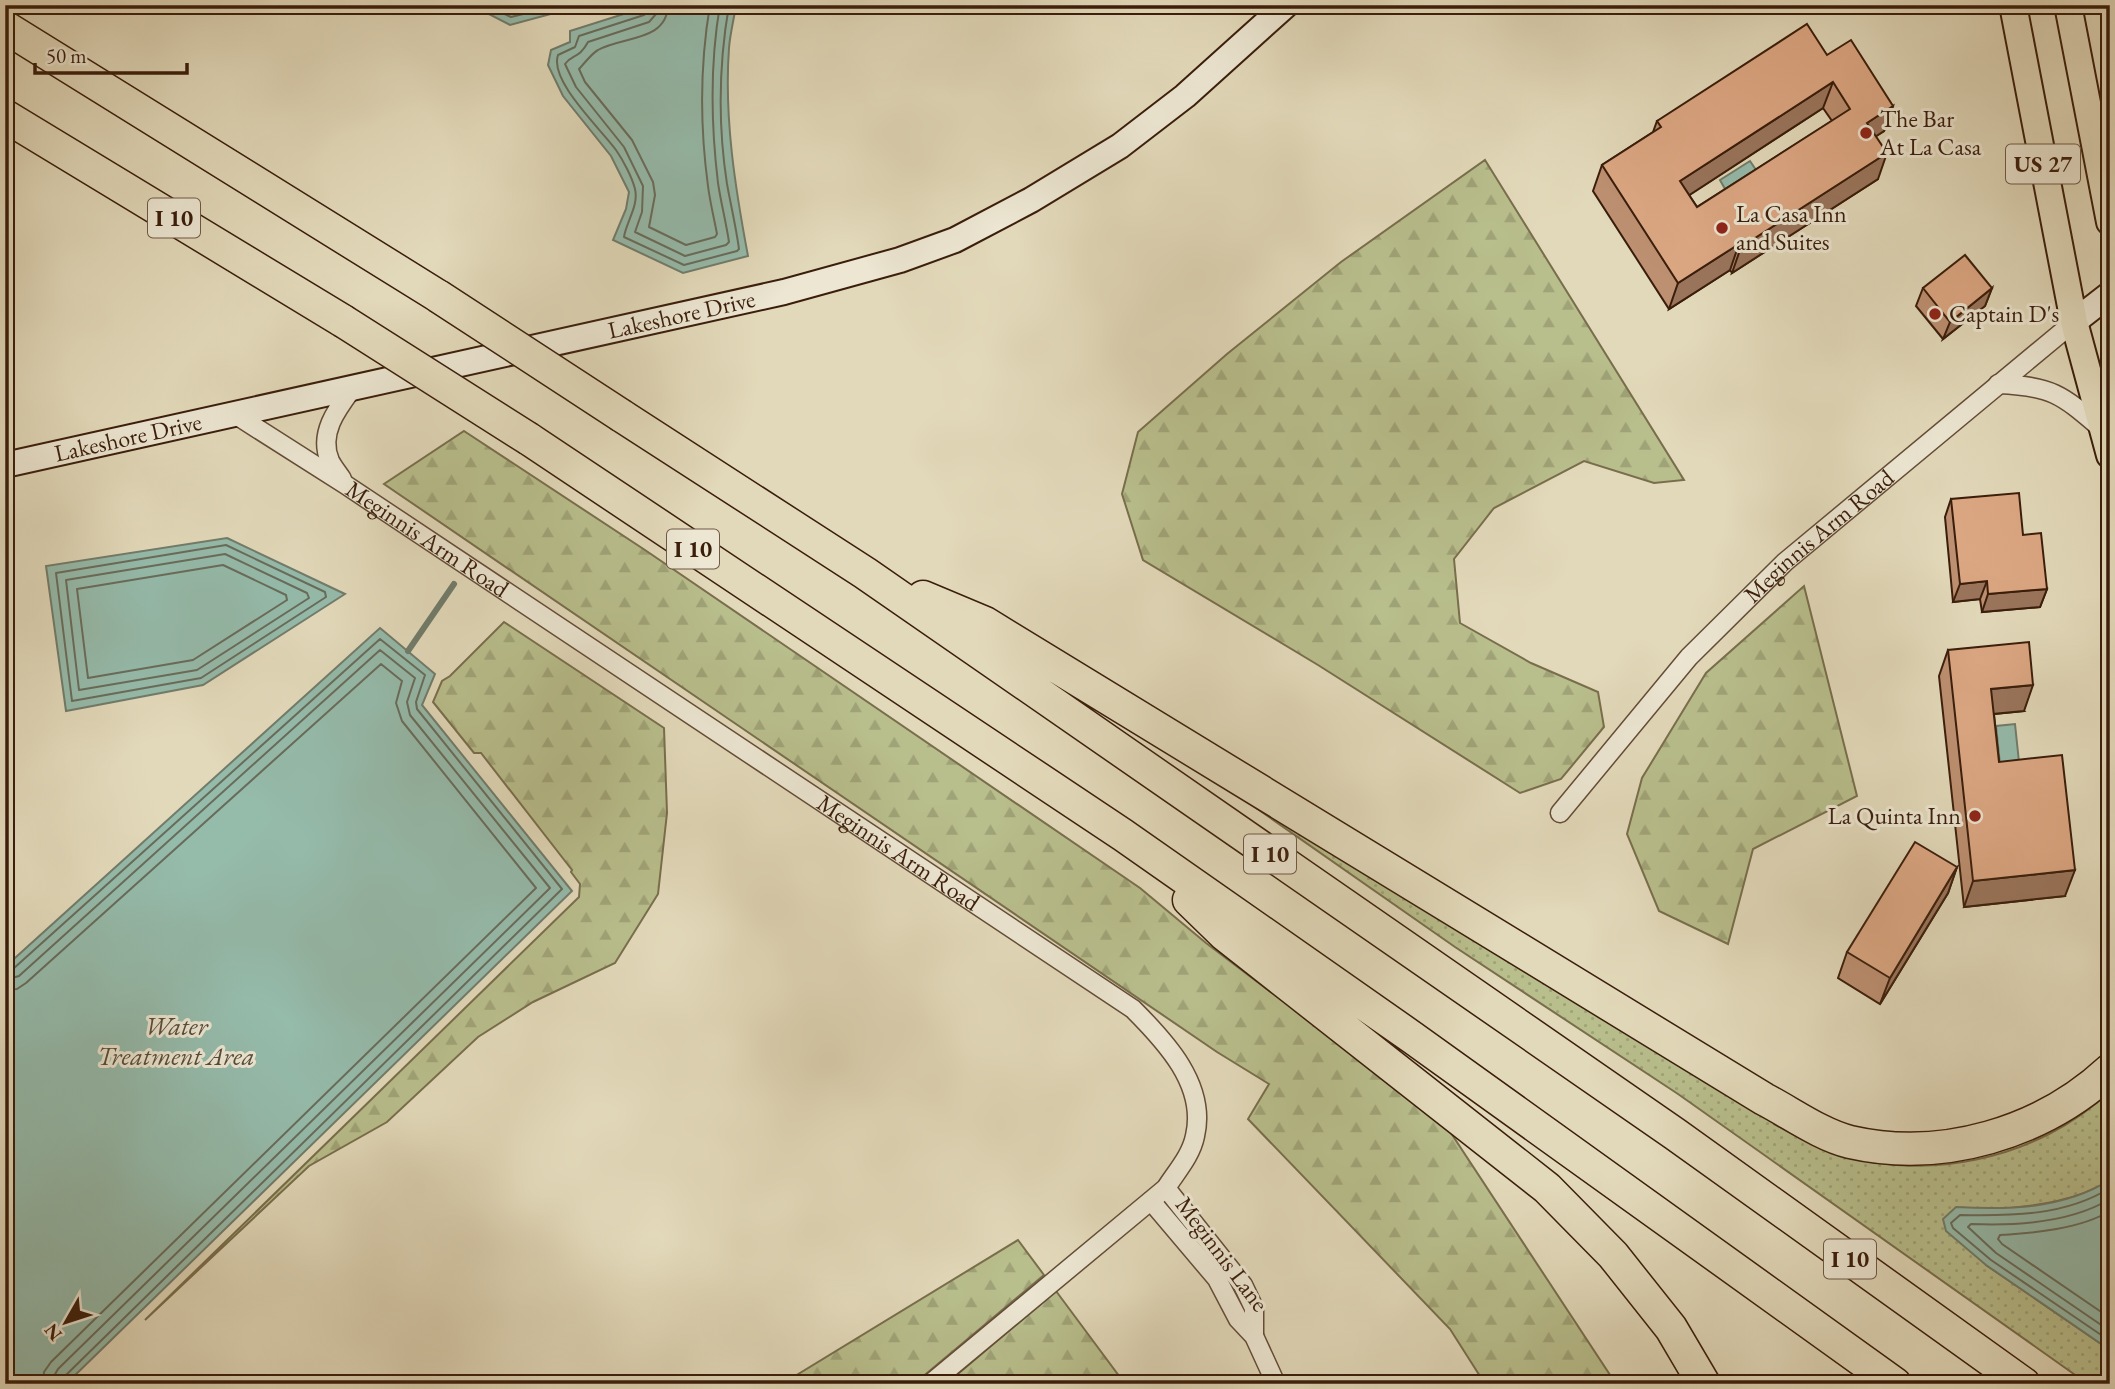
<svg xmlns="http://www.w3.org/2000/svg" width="2115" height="1389" viewBox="0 0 2115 1389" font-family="'EB Garamond',serif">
<defs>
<pattern id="grass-dots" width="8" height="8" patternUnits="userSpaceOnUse" patternTransform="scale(1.75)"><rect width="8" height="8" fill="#b8be8c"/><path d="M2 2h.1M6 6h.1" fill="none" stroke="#9fa377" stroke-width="1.8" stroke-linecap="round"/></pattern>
<pattern id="forest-firs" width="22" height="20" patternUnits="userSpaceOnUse" patternTransform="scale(1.75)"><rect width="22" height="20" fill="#b8be8c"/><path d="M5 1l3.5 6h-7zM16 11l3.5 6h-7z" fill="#9fa377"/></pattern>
</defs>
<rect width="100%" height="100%" fill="#e2d9ba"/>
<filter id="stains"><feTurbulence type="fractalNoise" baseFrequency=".00286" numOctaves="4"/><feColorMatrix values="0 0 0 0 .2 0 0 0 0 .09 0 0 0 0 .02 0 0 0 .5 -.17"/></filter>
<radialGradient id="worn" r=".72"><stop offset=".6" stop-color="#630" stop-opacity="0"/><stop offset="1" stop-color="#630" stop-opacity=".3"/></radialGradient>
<path fill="url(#grass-dots)" stroke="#796e4c" stroke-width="2" d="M 1219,782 L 1774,1116 L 1774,1124 C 1791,1133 1808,1143 1826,1150 C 1920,1185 2038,1160 2110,1091 L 2110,1180 C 2076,1201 2038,1206 1998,1209 L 1986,1265 L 2110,1350 L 2110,1384 L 2088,1384 L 1678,1094 L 1455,947 Z"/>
<path fill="url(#forest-firs)" stroke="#796e4c" stroke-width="2" d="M 1485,160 L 1684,480 L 1654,483 L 1584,461 L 1494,508 L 1454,559 L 1460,623 L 1531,663 L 1598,692 L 1604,727 L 1561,779 L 1520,793 L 1318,665 L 1143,560 L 1122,494 L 1138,432 L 1227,354 L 1341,262 Z
M 464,431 L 645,550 L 1140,888 L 1206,943 L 1445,1124 L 1616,1384 L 1485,1384 L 1450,1329 L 1248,1119 L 1269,1084 L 1217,1052 L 384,484 Z
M 1804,586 L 1857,796 L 1753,849 L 1728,944 L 1659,911 L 1627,834 L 1642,778 L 1706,673 Z
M 504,622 L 664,728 L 667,813 L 658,894 L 615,963 L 533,1002 L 478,1037 L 387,1122 L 309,1166 L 145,1320 L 579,897 L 580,884 L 571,872 L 572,870 L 481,753 L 474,753 L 433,702 L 442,681 L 450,676 Z
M 1018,1240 L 1044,1275 L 914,1384 L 782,1384 Z
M 1056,1291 L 1125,1384 L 946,1384 Z"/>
<path fill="#95bbab" stroke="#717c6b" stroke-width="2" d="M 452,5 L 584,5 L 510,25 L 487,13 Z
M 652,5 L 736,5 C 734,19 730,34 729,48 C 724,117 735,187 748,256 L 683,273 L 613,240 L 626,209 L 629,192 L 611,156 L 563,96 L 548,65 L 551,50 L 570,42 L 570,31 Z
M 1750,161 L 1760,176 L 1729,196 L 1720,180 Z
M 227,538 L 345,594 L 203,685 L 66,711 L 46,566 Z
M 380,628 L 435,674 L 422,705 L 572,891 L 66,1384 L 5,1384 L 5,967 Z
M 2015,724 L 2019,762 L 2000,764 L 1996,726 Z
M 2110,1180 L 2110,1350 L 1986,1265 L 1946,1231 L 1943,1219 L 1956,1207 C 2009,1210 2063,1209 2110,1180 Z"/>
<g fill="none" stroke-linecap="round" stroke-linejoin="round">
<path stroke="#686c5b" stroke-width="2" d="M 486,5 L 511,17 L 560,5
M 649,5 L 648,11 L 644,15 L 579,36 L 575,47 L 558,55 C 549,81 601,129 616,150 C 623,160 632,177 635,189 C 639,206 626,222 624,237 L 684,265 L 737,251 L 739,249 C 736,227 731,206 727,184 C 718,126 719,63 729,5
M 658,5 L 656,14 L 649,22 L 588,42 C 579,59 572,54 565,64 L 576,87 L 624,147 L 643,186 L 642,212 L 635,232 L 685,256 L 726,245 L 729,242 C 726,222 721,203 718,183 C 711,125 710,63 720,5
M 668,5 C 667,42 622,36 598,50 C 592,53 583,65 579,69 L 585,82 L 632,140 L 653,182 L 655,195 L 649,227 L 686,245 L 715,237 L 717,234 C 714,218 710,202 708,186 C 700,127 700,64 710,5
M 226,545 L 325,592 L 326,597 L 201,678 L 72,701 L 56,573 Z
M 225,554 L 307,593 L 309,598 L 197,670 L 79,690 L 66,580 Z
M 223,565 L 286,595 L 287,600 L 193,660 L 88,678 L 77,589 Z
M 5,971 L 13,969 L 380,639 L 425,675 L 416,702 L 417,709 L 562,889 L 65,1376 L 62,1384
M 5,980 L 19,976 L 380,650 L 415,678 L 407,702 L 410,715 L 550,888 L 58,1369 L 54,1376 L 53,1384
M 5,990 L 17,989 L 26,983 L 381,664 L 402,681 L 396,703 L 402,721 L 536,888 L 51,1362 L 44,1372 L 43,1384
M 2110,1188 C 2065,1216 2011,1216 1960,1215 L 1951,1223 L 1953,1228 L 1991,1260 L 2110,1341
M 2110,1199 C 2070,1223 2017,1226 1971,1224 L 1968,1227 L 1996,1253 L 2110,1331
M 2110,1211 C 2080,1229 2034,1233 2000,1235 L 1998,1239 L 2002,1244 L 2110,1318"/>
<path stroke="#717c6b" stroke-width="6" d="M 408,651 L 454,584"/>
<defs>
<g id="street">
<path d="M 1998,384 C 2053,386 2062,395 2103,430"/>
<path id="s1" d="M 236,415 L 346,485 L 1133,1009 C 1165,1041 1207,1085 1195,1136 C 1191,1156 1176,1172 1166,1188 L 930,1384"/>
<path d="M 342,479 C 338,473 333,467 330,461 C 318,434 337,409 352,389"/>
<path id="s2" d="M 1560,813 L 1689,657 L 1785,562 L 2074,322"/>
<path d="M 1166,1188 L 1243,1285 L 1254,1308 L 1254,1336"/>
<path d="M 1151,1201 L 1217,1279 L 1238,1319 L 1254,1336 L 1276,1384"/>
</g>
<g id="secondary">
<path d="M 2074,322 L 2110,294"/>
<path id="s3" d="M 5,465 L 784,292 L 900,260 L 955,240 L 1031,200 L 1120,146 L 1185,96 L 1286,5"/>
</g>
<path id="primary" d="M 2013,5 L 2074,322 L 2110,455
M 2068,5 L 2110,222"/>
<path id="highway" d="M 5,27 L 438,296
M 5,116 L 343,321
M 622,416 L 865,573 L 1675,1134 L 2024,1384
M 529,439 L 1123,835 L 1413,1038 L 1895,1384
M 923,597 L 985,623 L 1764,1099 C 1791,1113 1821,1135 1850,1142 C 1942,1163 2042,1133 2110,1070
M 1189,900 L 1225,935 L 1547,1188 L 1613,1255 L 1671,1328 L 1704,1384"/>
</defs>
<use href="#street" stroke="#644c37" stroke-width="21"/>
<use href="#secondary" stroke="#3a1d0b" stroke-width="28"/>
<use href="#primary" stroke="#3a1d0b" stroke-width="30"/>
<use href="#highway" stroke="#3a1d0b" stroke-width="35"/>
<use href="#street" stroke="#ece6d2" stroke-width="18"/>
<use href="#secondary" stroke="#ece6d2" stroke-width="24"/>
<use href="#primary" stroke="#e2d9ba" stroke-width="26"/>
<use href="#highway" stroke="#e2d9ba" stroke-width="32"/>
<defs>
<path id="highway-bridge" d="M 438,296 L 622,416
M 343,321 L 529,439"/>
</defs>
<use href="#highway-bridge" stroke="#3a1d0b" stroke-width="35" stroke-linecap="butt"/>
<use href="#highway-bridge" stroke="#e2d9ba" stroke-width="32"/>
</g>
<path fill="#bd9071" stroke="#3a1d0b" stroke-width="2" fill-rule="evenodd" d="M 1827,55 L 1893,106 L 1884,131 L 1876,136 L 1878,179 L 1732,273 L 1730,270 L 1669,309 L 1593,191 L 1602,165 L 1653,132 L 1657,121 ZM 1823,108 L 1832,121 L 1697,207 L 1689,195 Z
M 1923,288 L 1992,288 L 1985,306 L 1943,339 L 1916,306 Z
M 1951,499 L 2023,535 L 2047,589 L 2040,607 L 1982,612 L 1980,599 L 1953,602 L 1945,517 Z
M 1948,650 L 2024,711 L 1994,714 L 1999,762 L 2065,896 L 1964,907 L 1939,676 Z
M 1957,867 L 1948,893 L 1880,1004 L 1838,978 L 1847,952 Z"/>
<path fill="#9a755c" stroke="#3a1d0b" stroke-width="2" d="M 1833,82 L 1823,108 L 1671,207 L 1680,181 Z
M 1893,106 L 1884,131 L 1858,148 L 1867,123 Z
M 1887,153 L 1878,179 L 1732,273 L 1741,247 Z
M 1739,244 L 1730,270 L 1669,309 L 1678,283 Z
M 1992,288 L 1985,306 L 1943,339 L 1950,322 Z
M 1987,581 L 1980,599 L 1953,602 L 1960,584 Z
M 2047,589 L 2040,607 L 1982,612 L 1988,594 Z
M 2033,685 L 2024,711 L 1982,715 L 1991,689 Z
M 1957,867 L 1948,893 L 1880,1004 L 1890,978 Z
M 2075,870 L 2065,896 L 1964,907 L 1973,881 Z"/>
<path fill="#dca783" stroke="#3a1d0b" stroke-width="2" fill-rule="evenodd" d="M 1807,24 L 1827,55 L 1851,40 L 1893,106 L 1867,123 L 1887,153 L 1741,247 L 1739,244 L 1678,283 L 1602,165 L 1661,127 L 1657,121 ZM 1833,82 L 1850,109 L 1697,207 L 1680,181 Z
M 1965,255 L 1992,288 L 1950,322 L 1923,288 Z
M 2019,493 L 2023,535 L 2041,533 L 2047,589 L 1988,594 L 1987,581 L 1960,584 L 1951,499 Z
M 2029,642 L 2033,685 L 1991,689 L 1999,762 L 2062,755 L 2075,870 L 1973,881 L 1948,650 Z
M 1915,842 L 1957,867 L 1890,978 L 1847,952 Z"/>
<g fill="#8f2418" stroke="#ece6d2" stroke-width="2.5">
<circle cx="1866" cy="133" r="7"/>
<circle cx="1722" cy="228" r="7"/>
<circle cx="1935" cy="314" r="7"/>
<circle cx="1975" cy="816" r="7"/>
</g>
<g text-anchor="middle" stroke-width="6" stroke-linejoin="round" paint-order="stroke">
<g fill="#ece6d2" stroke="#6f5947" stroke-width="2">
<rect x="2006" y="144.5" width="74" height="39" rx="5"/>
<rect x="148" y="198.5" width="52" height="39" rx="5"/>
<rect x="667" y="529.5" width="52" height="39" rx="5"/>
<rect x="1244" y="834.5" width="52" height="39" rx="5"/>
<rect x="1824" y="1239.5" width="52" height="39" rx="5"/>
</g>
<g font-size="23" font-weight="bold" fill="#3a1d0b">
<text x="2043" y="172">US 27</text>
<text x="174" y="226">I 10</text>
<text x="693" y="557">I 10</text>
<text x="1270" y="862">I 10</text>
<text x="1850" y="1267">I 10</text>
</g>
<g font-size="24" fill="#3a1d0b" stroke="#ece6d2" text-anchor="start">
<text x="1880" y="127">The Bar<tspan x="1880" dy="28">At La Casa</tspan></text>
<text x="1736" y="222">La Casa Inn<tspan x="1736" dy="28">and Suites</tspan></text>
<text x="1949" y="322">Captain D's</text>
<text x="1961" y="824" text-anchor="end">La Quinta Inn</text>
</g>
<g font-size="24" fill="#3a1d0b" stroke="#ece6d2">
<text dy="8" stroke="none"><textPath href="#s3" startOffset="693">Lakeshore Drive</textPath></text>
<text dy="8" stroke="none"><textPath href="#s3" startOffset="126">Lakeshore Drive</textPath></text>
<text dy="8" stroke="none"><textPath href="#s2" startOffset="380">Meginnis Arm Road</textPath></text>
<text dy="8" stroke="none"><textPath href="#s1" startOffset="228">Meginnis Arm Road</textPath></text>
<text dy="8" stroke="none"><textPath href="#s1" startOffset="794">Meginnis Arm Road</textPath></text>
<text transform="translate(1222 1254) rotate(53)" y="8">Meginnis Lane</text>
</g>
<g font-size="26" font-style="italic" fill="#554c3b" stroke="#ece6d2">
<text x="176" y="1035">Water<tspan x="176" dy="30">Treatment Area</tspan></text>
</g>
</g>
<rect width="2115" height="1389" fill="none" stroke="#e2d9ba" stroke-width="28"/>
<rect x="7" y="7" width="2101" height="1375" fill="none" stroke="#3a1d0b" stroke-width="3.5"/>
<rect x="14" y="14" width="2087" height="1361" fill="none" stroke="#3a1d0b" stroke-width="2"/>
<g transform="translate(66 1322) rotate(231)" stroke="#ece6d2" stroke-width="5" paint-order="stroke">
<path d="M0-5L12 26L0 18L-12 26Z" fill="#3a1d0b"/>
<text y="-10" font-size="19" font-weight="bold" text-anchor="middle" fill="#3a1d0b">N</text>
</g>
<path d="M35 63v10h152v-10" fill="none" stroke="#3a1d0b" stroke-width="3.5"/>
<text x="46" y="63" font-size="21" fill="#3a1d0b" stroke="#ece6d2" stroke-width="5" paint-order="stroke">50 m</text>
<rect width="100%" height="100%" filter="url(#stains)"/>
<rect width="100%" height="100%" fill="url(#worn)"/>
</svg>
